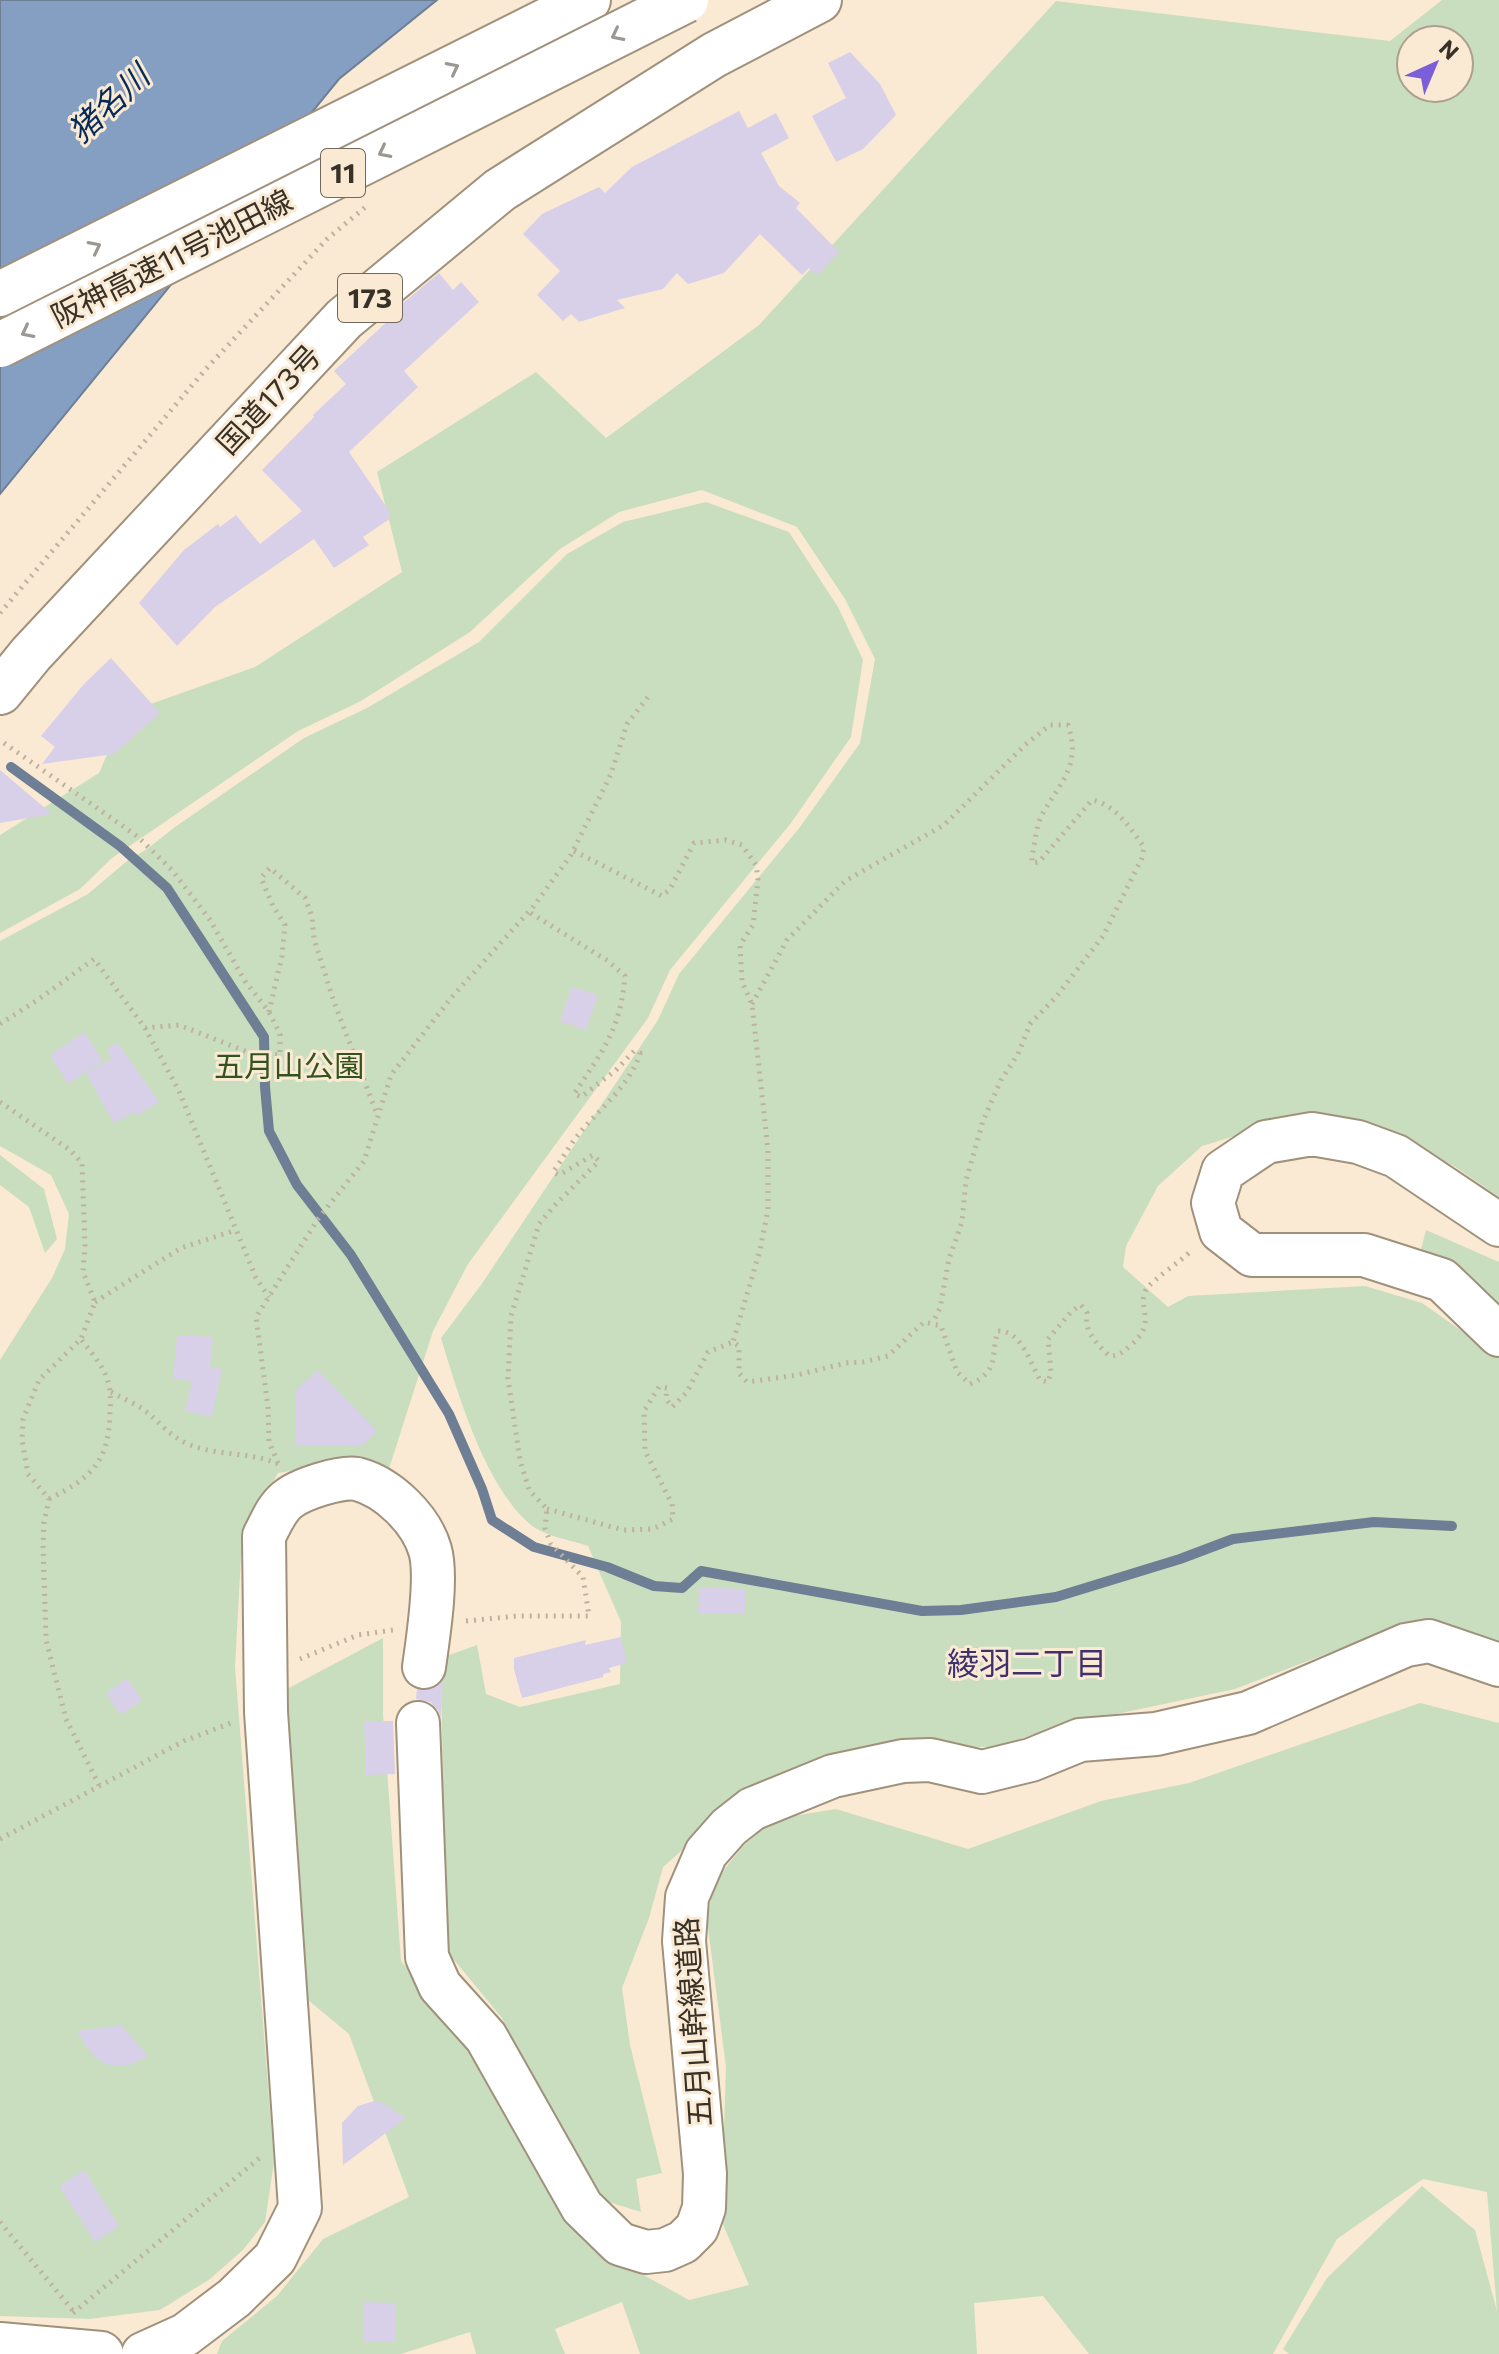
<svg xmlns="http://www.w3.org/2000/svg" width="1499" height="2354" viewBox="0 0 1499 2354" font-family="Commissioner,'Noto Sans JP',sans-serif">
<rect width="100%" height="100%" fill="#faead3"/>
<path fill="#c9debe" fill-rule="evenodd" d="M 1442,0 L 1499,0 L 1499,1197 L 1454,1166 L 1394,1136 L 1258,1129 L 1202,1146 L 1158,1186 L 1126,1246 L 1123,1267 L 1168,1307 L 1188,1296 L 1365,1286 L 1422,1303 L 1499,1357 L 1499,1644 L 1392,1629 L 1235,1689 L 1055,1727 L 996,1747 L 899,1746 L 729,1809 L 663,1867 L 649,1918 L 622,1988 L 630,2045 L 662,2173 L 636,2179 L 641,2212 L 599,2199 L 548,2119 L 502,2018 L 445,1949 L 441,1658 L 477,1645 L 486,1694 L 520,1707 L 620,1684 L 621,1622 L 588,1546 C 571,1540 544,1536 531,1525 C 485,1487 458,1394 441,1338 L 481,1285 L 658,1020 L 679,974 L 800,827 L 860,743 L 875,659 L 845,599 L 797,527 L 702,490 L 619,512 L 560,549 L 470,632 L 361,701 L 298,731 L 112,858 L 80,889 L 0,933 L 0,835 L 99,773 L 125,713 L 255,667 L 402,572 L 377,472 L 536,372 L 606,438 L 759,325 L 1056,1 L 1390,41 ZM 1411,40 L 1459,40 L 1459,88 L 1411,88 Z
M 706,502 L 789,532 L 838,607 L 863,660 L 851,737 L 791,823 L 670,970 L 648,1018 L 468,1264 L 433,1331 L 386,1478 L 327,1465 L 278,1473 L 256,1512 L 241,1557 L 235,1667 L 274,2162 L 265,2222 L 243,2250 L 210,2279 L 160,2310 L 89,2319 L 0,2316 L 0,1360 L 52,1278 L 65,1249 L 69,1214 L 51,1175 L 0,1146 L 0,941 L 88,894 L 127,861 L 147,849 L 175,827 L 304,738 L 367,708 L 479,642 L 567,554 L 623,522 Z
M 0,1155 L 44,1189 L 57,1239 L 45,1253 L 29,1207 L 0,1185 Z
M 1426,1230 L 1499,1262 L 1499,1304 L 1441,1259 L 1419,1258 Z
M 383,1638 L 383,1714 L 401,1961 L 473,2049 L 525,2153 L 611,2257 L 689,2300 L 749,2285 L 721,2220 L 726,2067 L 707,1920 L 714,1882 L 743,1846 L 775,1819 L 836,1809 L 968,1849 L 1101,1801 L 1189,1783 L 1420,1703 L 1499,1723 L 1499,2354 L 1289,2354 L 1283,2349 L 1327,2278 L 1422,2186 L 1475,2230 L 1497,2311 L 1487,2192 L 1423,2179 L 1337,2239 L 1273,2354 L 1089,2354 L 1043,2296 L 974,2303 L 977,2354 L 640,2354 L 622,2302 L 555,2329 L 565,2354 L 476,2354 L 470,2332 L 401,2354 L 217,2354 L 222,2341 L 277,2296 L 323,2239 L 409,2197 L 349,2034 L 290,1985 L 287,1689 Z"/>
<path fill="#859fc3" stroke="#6e7e94" stroke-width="2" d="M 0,0 L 437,0 L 339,79 L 0,494 Z"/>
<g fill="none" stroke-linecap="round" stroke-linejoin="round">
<path stroke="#6e7e94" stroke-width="10" d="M 11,767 L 120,846 L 167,888 L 264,1037 L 265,1087 L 269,1131 L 297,1185 L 351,1255 L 449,1414 L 482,1489 L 492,1520 L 534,1547 L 607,1567 L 654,1586 L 682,1588 L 701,1571 L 922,1611 L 961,1610 L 1056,1597 L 1180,1559 L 1233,1539 L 1374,1522 L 1452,1526"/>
</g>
<path fill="#d8cfe8" d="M 850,52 L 880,84 L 896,115 L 863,149 L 836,162 L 812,116 L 846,98 L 828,63 Z
M 739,111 L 748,128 L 776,113 L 789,138 L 761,153 L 779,186 L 800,203 L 796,208 L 839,252 L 817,275 L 809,268 L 802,275 L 760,234 L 724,273 L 688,284 L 677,273 L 663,289 L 617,300 L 625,308 L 579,322 L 571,314 L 563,321 L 537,295 L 560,271 L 523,234 L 542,214 L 599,187 L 605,193 L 632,167 Z
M 439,273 L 453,290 L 461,282 L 479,302 L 404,371 L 418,387 L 349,452 L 390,512 L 388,513 L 391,518 L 363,537 L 369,545 L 334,568 L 314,539 L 215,607 L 177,646 L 139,603 L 184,550 L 218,524 L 220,527 L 236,515 L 260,544 L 302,511 L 262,470 L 314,417 L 313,415 L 346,384 L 334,371 L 392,317 L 390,314 Z
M 111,658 L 160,713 L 114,754 L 42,764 L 55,747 L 41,736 L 84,684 Z
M 0,770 L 52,814 L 0,823 Z
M 572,987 L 598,995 L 586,1030 L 560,1021 Z
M 84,1032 L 103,1061 L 68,1084 L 50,1055 Z
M 118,1043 L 159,1102 L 137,1116 L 135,1112 L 114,1123 L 86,1073 L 111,1059 L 107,1049 Z
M 177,1335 L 213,1337 L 210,1367 L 222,1369 L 212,1417 L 185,1411 L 192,1381 L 173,1379 Z
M 318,1370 L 377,1431 L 362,1446 L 295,1446 L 295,1391 Z
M 699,1587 L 745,1589 L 745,1614 L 698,1614 Z
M 621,1637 L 627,1663 L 609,1668 L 611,1672 L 603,1674 L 603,1677 L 522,1698 L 514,1669 L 514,1658 L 586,1640 L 585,1645 Z
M 127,1678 L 142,1700 L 121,1715 L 106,1693 Z
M 443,1681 L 441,1718 L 438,1710 L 430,1702 L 416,1699 L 417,1689 L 432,1689 Z
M 364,1721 L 393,1721 L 395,1774 L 366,1775 Z
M 121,2025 L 148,2056 L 129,2065 L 114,2066 L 101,2062 L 90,2052 L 77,2031 Z
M 374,2101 L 383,2103 L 406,2118 L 343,2165 L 342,2123 L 358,2106 Z
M 84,2170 L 119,2226 L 95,2242 L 59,2186 Z
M 364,2302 L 396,2303 L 396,2342 L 363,2342 Z"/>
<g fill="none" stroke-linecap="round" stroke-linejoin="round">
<defs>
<path id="tertiary" d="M 1499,1225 L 1396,1156 L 1358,1142 L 1312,1134 L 1266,1142 L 1223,1171 L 1213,1203 L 1221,1231 L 1252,1255 L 1364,1255 L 1442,1280 L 1499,1335
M 418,1723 L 427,1957 L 440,1986 L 486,2037 L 582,2207 L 620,2244 L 646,2252 L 665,2250 L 683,2242 L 697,2228 L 704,2208 L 705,2174 L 684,1941 L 687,1897 L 706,1853 L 729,1827 L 752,1809 L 833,1776 L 903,1761 L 930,1760 L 982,1772 L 1031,1760 L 1080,1740 L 1156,1734 L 1248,1713 L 1406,1645 L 1429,1641 L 1499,1665
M 143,2354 L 185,2335 L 234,2298 L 275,2258 L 300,2208 L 266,1712 L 264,1536 C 271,1523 276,1509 287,1500 C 300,1489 341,1476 357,1479 C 388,1487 421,1519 430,1550 C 438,1577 428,1638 424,1667"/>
<path id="primary" d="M 0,2345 L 101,2354"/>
<path id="trunk" d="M 0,692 L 31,654 L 344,319 L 500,190 L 714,55 L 819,0"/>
<path id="motorway" d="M 0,294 L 588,0"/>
</defs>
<use href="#tertiary" stroke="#a0917c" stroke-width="46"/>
<use href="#primary" stroke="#a0917c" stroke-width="48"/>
<use href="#trunk" stroke="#a0917c" stroke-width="48"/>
<use href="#motorway" stroke="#a0917c" stroke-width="48"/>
<path stroke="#beb19e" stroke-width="5" stroke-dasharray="2 6" stroke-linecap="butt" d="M 0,613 L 205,370 L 327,239 L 369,204
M 4,743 L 137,836 L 172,870 L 210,920 L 245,981 L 269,1012 L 280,1034 L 280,1055 L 250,1053 L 179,1025 L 145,1028
M 574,851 L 662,896 L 670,889 L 694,843 L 726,840 L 742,845 L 756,865 L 758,879 L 753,925 L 740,945 L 742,982 L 752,1004 L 768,1150 L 768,1210 L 760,1250 L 733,1342
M 752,1004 L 787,940 L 845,881 L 944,825 L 1025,745 L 1050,725 L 1068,725 C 1081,765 1062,780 1043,813 C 1036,825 1035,843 1032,857 L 1032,863 L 1039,862 L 1092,800 C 1116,805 1130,828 1144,847 L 1142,858 L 1103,936 L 1056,997 L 1030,1024 L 1018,1054 L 1001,1080 L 983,1121 L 966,1180 L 962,1222 L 949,1259 L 940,1308 L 933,1322
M 269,1012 L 282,956 L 285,925 L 273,906 L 261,878 L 270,868 L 305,898 L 312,917 L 314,939 L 334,1002 L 377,1114
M 0,1024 L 39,999 L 94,959 L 145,1028 L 179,1091 L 256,1278 L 269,1297
M 0,1102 L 70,1150 L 82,1163 L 85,1245 L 83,1272 L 95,1302 L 81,1339 L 39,1380 L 23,1419 L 22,1440 L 28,1474 L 49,1499 L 44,1522 L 43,1545 L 46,1640 L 66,1719 L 99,1785
M 95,1302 L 181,1248 L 236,1230
M 111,1392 C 122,1398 134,1403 144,1410 C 159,1421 169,1436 188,1444 C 219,1457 249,1451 278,1464
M 278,1463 L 269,1442 L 268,1407 L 256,1317 L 318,1219 L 364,1161 L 391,1075 L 451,998 L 533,907 L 571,855 L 611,774 L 627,724 L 651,693
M 49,1499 C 91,1478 109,1462 110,1413 C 111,1400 111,1388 106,1376 C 101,1363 89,1350 81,1339
M 547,1509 L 623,1530 L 653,1529 L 673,1519 L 672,1504 L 645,1451 L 644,1411 L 659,1387 L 667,1388 L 666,1399 L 672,1407 L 687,1392 L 708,1352 L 733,1342 L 739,1346 L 739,1373 L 747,1382 L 797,1375 L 846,1363 L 863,1362 L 888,1356 L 924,1322 L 941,1326 L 957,1372 L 970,1384 C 1000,1371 990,1356 998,1331 C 1021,1330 1030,1362 1040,1380 L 1048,1382 L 1051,1372 L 1048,1339 L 1072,1311 L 1081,1305 L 1087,1313 C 1084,1333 1097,1343 1109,1356 C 1119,1356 1123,1352 1131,1345 C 1159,1321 1135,1306 1147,1288 C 1154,1279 1181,1261 1191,1251
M 466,1621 L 517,1616 L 589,1616 L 583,1577 L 551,1544 L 545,1528 L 547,1509 L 529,1490 L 520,1460 L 508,1379 L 511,1316 L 539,1224 L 554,1206 L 599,1161 L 593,1155 L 559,1175 L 553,1172 C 562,1160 569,1146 578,1135 C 599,1109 630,1086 640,1053 L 634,1051 L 616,1070 L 581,1097 L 574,1094 C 602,1052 621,1029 625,976 L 608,961 L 529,912
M 300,1659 L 358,1635 L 393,1630
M 0,1839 L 184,1741 L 231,1723
M 0,2222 L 74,2312
M 73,2313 L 262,2156"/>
<use href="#tertiary" stroke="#fff" stroke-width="42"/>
<use href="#primary" stroke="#fff" stroke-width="44"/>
<use href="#trunk" stroke="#fff" stroke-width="44"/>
<use href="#motorway" stroke="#fff" stroke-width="44"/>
<defs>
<path id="motorway-bridge" d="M 0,345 L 686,0"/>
</defs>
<use href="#motorway-bridge" stroke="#a0917c" stroke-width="48" stroke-linecap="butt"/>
<use href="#motorway-bridge" stroke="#fff" stroke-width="44"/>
</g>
<defs><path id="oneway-chevron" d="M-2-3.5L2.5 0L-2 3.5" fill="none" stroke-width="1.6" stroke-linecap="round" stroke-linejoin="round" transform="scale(2)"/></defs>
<g stroke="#9b9894">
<use href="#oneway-chevron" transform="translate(617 35) rotate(153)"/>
<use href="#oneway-chevron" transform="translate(453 68) rotate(-27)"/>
<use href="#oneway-chevron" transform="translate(384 152) rotate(153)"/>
<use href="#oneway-chevron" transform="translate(95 247) rotate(-27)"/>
<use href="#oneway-chevron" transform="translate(27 332) rotate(153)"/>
</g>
<g text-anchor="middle" stroke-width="6" stroke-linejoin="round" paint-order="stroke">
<g fill="#faead3" stroke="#72685b" stroke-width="2">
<rect x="321" y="149" width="44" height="48" rx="6"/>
<rect x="338" y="274" width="64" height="48" rx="6"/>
</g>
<g font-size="28" font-weight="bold" fill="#373128">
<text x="343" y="183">11</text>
<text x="370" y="308">173</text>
</g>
<g font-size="30" fill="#373128" stroke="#faead3">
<text transform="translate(172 259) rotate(-27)" y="10">阪神高速11号池田線</text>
<text transform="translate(269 400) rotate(-47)" y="10">国道173号</text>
<text transform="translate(694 2022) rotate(-94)" y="10">五月山幹線道路</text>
</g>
<g font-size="30" fill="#32531d" stroke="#faead3">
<text x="289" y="1077">五月山公園</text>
</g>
<g font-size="32" font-style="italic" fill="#072b58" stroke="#faead3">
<text transform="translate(109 104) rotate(-43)" y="11">猪名川</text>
</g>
<g font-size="32" fill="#3e316d" stroke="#faead3">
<text x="1027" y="1675">綾羽二丁目</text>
</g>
</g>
<g transform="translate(1435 64) rotate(44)"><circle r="38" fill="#faead3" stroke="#aca08f" stroke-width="2"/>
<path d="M0-6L14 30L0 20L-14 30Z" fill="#7b5fd9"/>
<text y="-12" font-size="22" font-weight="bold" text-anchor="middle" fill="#373128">N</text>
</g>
</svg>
